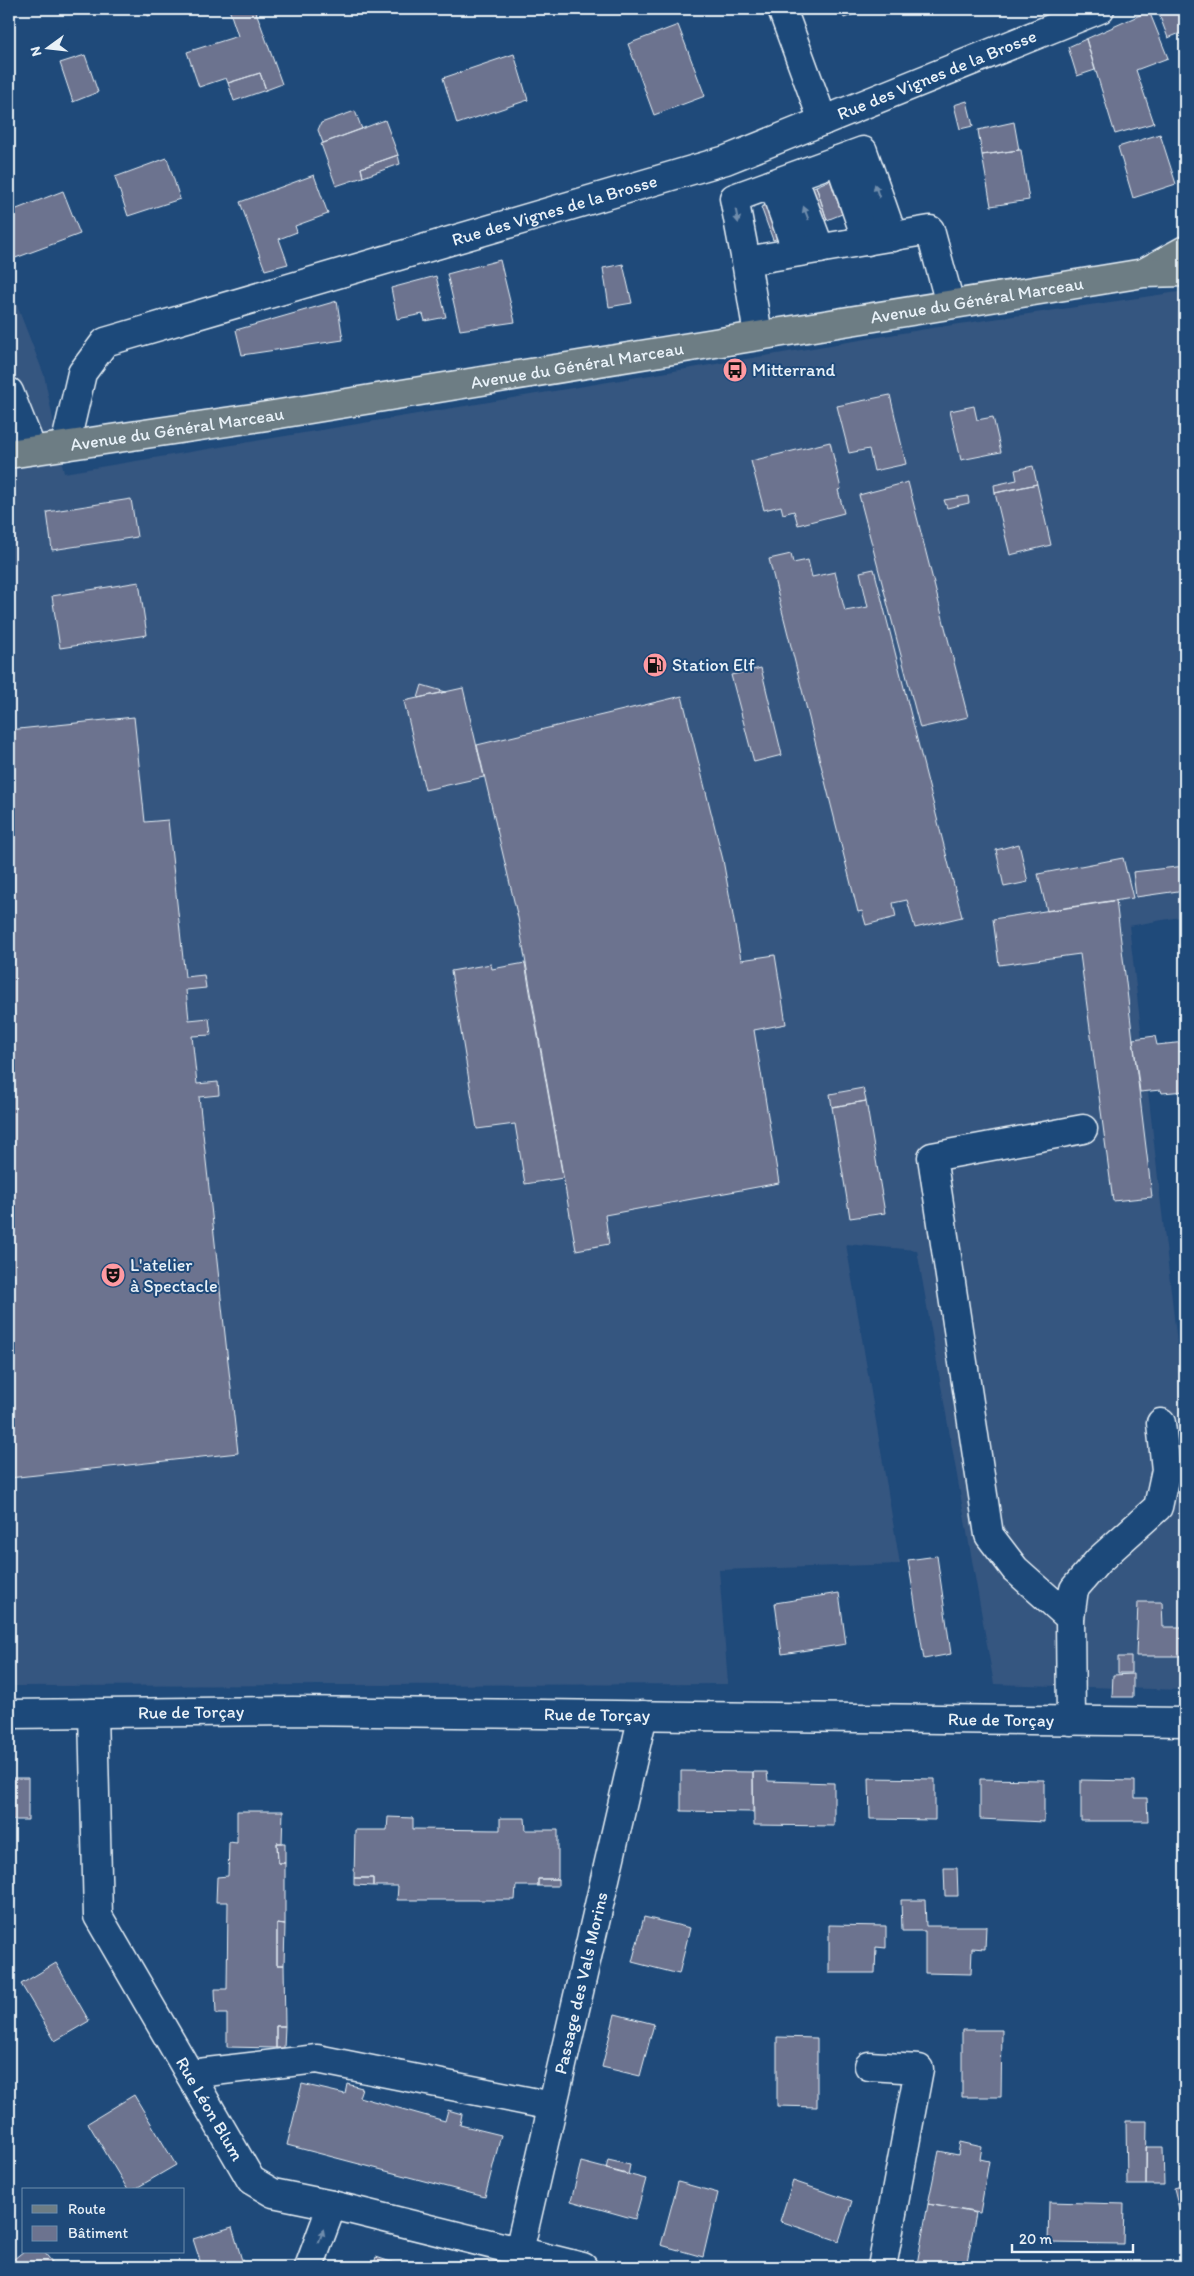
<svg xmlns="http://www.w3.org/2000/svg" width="1194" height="2276" viewBox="0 0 1194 2276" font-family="Itim,sans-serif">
<rect width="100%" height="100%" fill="#1f4a7a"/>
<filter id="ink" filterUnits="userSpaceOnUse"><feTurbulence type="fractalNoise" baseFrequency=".02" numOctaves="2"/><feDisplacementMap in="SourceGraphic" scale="10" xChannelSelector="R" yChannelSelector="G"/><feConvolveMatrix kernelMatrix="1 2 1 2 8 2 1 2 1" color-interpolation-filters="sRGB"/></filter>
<g filter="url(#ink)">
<path fill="#365680" d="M 9,285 L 44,375 L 64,473 L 926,329 L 1185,291 L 1185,916 L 1129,926 L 1185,1413 L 1185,1690 L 994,1684 L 917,1250 L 846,1244 L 900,1564 L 719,1570 L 728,1684 L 9,1686 Z"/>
<path fill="#6c738f" stroke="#e8f1f8" d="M 146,9 L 169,9 L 148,16 Z
M 229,9 L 255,9 L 282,84 L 266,90 L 260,73 L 228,83 L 226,78 L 199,87 L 187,52 L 238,36 Z
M 841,9 L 868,9 L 844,18 Z
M 1157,9 L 1185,9 L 1185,31 L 1168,38 Z
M 1149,11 L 1168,58 L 1136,70 L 1154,123 L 1115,134 L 1086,39 Z
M 678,25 L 705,96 L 654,115 L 628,44 Z
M 1086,39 L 1095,70 L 1077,76 L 1068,47 Z
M 514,54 L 528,100 L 457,124 L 443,78 Z
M 85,55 L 98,92 L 73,102 L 60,63 Z
M 260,73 L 266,90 L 234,101 L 228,83 Z
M 967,101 L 973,126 L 960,129 L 954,105 Z
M 355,111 L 362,129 L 323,143 L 318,130 L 321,123 Z
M 385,120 L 398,155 L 361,168 L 363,177 L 336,186 L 321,144 Z
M 1014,122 L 1019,150 L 982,155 L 978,130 Z
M 1160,134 L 1176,184 L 1133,198 L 1118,147 Z
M 1019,150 L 1021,150 L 1029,200 L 991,206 L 982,155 Z
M 398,155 L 400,164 L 363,177 L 361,168 Z
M 167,158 L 180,199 L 128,216 L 115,177 Z
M 314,175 L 328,214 L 295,226 L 297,232 L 279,239 L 288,264 L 265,270 L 240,202 Z
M 830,180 L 842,214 L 827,220 L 816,186 Z
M 816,186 L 827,220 L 773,240 L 761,207 Z
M 63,191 L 80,234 L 10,260 L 9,212 Z
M 500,260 L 515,322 L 460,330 L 447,274 Z
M 623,264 L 632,303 L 609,307 L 603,268 Z
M 436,276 L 446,317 L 425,321 L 423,314 L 397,319 L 391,288 Z
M 337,301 L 343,340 L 242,355 L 236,330 Z
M 890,395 L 906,464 L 874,471 L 869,449 L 849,453 L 837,406 Z
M 974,406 L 977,420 L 993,417 L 1001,452 L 961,460 L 950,411 Z
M 830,442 L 841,489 L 838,490 L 844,513 L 798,525 L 794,511 L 783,514 L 781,506 L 764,510 L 751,461 Z
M 1033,466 L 1037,484 L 995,493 L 994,485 L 1017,480 L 1015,470 Z
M 908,482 L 968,717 L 920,728 L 859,495 Z
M 1037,484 L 1051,545 L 1010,555 L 995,493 Z
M 968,496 L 969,503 L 947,508 L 944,500 Z
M 131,499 L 137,537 L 52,550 L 47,512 Z
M 791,554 L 793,563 L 808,560 L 812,577 L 835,572 L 845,611 L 868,607 L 860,572 L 874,569 L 962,917 L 915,928 L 907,900 L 893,903 L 896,917 L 866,925 L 862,911 L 858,912 L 769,559 Z
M 139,582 L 147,635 L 60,648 L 52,596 Z
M 761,668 L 782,755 L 754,762 L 731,675 Z
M 422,685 L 432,688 L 446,692 L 418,698 Z
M 463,688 L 484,777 L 425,790 L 404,701 Z
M 682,696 L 723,860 L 741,960 L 775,955 L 786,1024 L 754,1030 L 779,1183 L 605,1215 L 609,1244 L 576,1250 L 518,918 L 477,745 Z
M 134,717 L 145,822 L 168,820 L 185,977 L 204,975 L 206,988 L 186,990 L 189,1020 L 209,1018 L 211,1035 L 192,1036 L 197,1084 L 218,1082 L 219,1095 L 199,1097 L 238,1453 L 9,1478 L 9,730 Z
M 1019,844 L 1028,882 L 1004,887 L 996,850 Z
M 1123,858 L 1133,898 L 1047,911 L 1038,874 Z
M 1185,866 L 1185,890 L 1136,897 L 1133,872 Z
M 1116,900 L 1152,1197 L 1113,1201 L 1080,954 L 999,965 L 993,919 Z
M 525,963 L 563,1178 L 525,1184 L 515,1124 L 477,1129 L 451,971 L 491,964 L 492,969 Z
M 1155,1036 L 1157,1045 L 1185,1042 L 1185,1091 L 1162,1093 L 1161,1090 L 1140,1092 L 1133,1039 Z
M 863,1088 L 866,1101 L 832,1107 L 830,1094 Z
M 866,1101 L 885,1213 L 850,1218 L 832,1107 Z
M 937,1556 L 951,1654 L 924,1659 L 908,1560 Z
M 839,1593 L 846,1644 L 782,1654 L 775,1603 Z
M 1138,1602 L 1162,1602 L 1163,1627 L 1185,1627 L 1185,1656 L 1136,1656 Z
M 1118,1657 L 1131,1657 L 1131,1673 L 1118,1673 Z
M 1133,1674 L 1133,1697 L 1112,1697 L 1113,1675 Z
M 681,1771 L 753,1772 L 753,1812 L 681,1811 Z
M 753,1772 L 767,1772 L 768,1781 L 834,1783 L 834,1826 L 754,1825 Z
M 9,1778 L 28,1778 L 28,1820 L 9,1820 Z
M 869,1778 L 935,1779 L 935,1820 L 870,1819 Z
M 980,1779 L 1044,1780 L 1044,1822 L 980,1819 Z
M 1081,1780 L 1135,1781 L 1135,1798 L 1147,1798 L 1148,1821 L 1081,1821 Z
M 1183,1810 L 1185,1810 L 1185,1877 L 1184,1877 Z
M 237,1811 L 283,1811 L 282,1843 L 277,1843 L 278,1863 L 285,1863 L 285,1925 L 277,1924 L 277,1965 L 284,1965 L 285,2026 L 276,2026 L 276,2048 L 227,2047 L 227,2014 L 216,2014 L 215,1989 L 227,1989 L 228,1902 L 216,1902 L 217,1877 L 228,1876 L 229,1842 L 237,1843 Z
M 388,1817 L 413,1818 L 413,1829 L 500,1830 L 500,1818 L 525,1818 L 526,1830 L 558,1830 L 558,1879 L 538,1879 L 538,1886 L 516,1886 L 515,1900 L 397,1900 L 398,1886 L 373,1886 L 373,1878 L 354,1878 L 355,1830 L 387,1830 Z
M 277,1843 L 285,1843 L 285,1863 L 278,1863 Z
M 944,1868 L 957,1868 L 958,1896 L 945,1896 Z
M 354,1878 L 373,1878 L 373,1886 L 354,1885 Z
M 538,1879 L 558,1879 L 558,1886 L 538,1886 Z
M 901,1900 L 925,1900 L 926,1926 L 986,1926 L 985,1949 L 972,1948 L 971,1974 L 925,1973 L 925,1931 L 902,1931 Z
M 644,1917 L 690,1928 L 679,1974 L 632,1962 Z
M 277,1924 L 285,1925 L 284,1965 L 277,1965 Z
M 1182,1924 L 1185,1924 L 1185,1985 L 1183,1985 Z
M 829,1925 L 886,1926 L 886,1948 L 876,1947 L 875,1973 L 829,1973 Z
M 56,1963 L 89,2021 L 55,2041 L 21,1984 Z
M 615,2014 L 654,2024 L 640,2076 L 602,2067 Z
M 276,2026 L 285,2026 L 284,2048 L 276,2048 Z
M 962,2030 L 1002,2030 L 1001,2097 L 962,2097 Z
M 777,2037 L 817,2038 L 817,2107 L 777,2106 Z
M 302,2084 L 345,2094 L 347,2084 L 362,2088 L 359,2097 L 445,2121 L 448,2110 L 462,2114 L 460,2125 L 501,2135 L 485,2197 L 287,2145 Z
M 134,2095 L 176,2165 L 133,2190 L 128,2190 L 88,2123 Z
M 1126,2121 L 1147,2121 L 1146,2185 L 1127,2185 Z
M 960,2142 L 982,2147 L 980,2159 L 989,2161 L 980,2213 L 928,2204 L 939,2151 L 958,2155 Z
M 1146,2147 L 1163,2147 L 1164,2185 L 1146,2185 Z
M 608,2160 L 630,2165 L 628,2175 L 606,2169 Z
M 581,2162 L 646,2179 L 635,2219 L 571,2201 Z
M 793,2181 L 852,2201 L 839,2241 L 780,2221 Z
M 678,2182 L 718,2193 L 703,2257 L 661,2245 Z
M 1185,2185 L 1185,2229 L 1184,2229 L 1174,2188 Z
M 1049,2202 L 1124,2204 L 1123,2244 L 1048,2243 Z
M 928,2204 L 976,2213 L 966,2267 L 932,2267 L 917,2264 Z
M 232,2227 L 244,2267 L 202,2267 L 193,2239 Z
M 24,2251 L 44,2252 L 56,2267 L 9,2267 L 9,2263 Z
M 376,2257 L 406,2267 L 373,2267 Z"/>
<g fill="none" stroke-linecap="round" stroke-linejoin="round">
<defs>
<g id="minor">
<path d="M 782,9 L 823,121"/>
<path d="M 839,160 L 867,241"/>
<path d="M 793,177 L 820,249"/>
<path d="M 773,184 L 797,252"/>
<path d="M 746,261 L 734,198 L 863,151 L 893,237"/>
<path d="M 758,335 L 746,261 L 930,230 L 950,304"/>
<path d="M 9,392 L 32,450"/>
<path id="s1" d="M 65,446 L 82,373 L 105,342 L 726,160 L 1100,9"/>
<path d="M 1070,1618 L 1074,1589 L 1098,1561 L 1158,1507 L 1166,1470 L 1161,1423"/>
<path id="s2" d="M 93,1713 L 98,1916 L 251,2180 L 273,2193 L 332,2205 L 583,2267"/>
<path id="s3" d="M 9,1714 L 293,1711 L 1185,1722"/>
<path d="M 1071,1721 L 1070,1618 L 1015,1569 L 989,1535 L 932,1157 L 1083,1129"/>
<path d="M 869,2066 L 919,2069 L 882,2267"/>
<path d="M 190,2074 L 317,2059 L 552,2106"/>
<path id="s4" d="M 519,2251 L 643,1715"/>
<path d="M 309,2267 L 332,2205"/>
</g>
<g id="major">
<path d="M 1147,271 L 1185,250"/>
<path id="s5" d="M 9,454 L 267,416 L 1144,273 L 1185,272"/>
</g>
</defs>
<use href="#minor" stroke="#e8f1f8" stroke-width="31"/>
<use href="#major" stroke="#e8f1f8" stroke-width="31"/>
<use href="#minor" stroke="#1f4a7a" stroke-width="28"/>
<use href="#major" stroke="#6d7d84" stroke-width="28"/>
</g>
<defs><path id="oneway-solid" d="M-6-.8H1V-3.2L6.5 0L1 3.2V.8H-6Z" transform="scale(1.25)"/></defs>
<g fill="#6f8dac">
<use href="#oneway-solid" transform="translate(877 191) rotate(-109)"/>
<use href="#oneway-solid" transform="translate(806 213) rotate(-111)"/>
<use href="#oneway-solid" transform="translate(737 216) rotate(79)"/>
<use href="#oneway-solid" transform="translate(321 2236) rotate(-70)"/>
</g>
</g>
<defs>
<symbol id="bus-disc" viewBox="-11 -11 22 22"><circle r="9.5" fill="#ff9aa2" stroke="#1f4a7a"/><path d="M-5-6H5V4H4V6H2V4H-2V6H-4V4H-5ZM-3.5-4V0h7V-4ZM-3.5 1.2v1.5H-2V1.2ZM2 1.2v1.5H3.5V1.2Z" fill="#111"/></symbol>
<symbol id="fuel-disc" viewBox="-11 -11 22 22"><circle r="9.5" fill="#ff9aa2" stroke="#1f4a7a"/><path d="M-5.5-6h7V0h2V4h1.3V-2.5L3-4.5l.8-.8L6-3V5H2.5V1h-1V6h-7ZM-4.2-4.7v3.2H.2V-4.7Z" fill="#111"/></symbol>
<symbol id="theatre-disc" viewBox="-11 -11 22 22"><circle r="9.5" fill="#ff9aa2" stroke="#1f4a7a"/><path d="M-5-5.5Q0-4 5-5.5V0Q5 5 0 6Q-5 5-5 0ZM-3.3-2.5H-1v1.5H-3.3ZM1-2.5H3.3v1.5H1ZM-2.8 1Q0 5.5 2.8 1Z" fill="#111"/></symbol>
</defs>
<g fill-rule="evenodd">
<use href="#bus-disc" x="721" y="356" width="28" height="28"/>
<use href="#fuel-disc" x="641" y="651" width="28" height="28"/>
<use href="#theatre-disc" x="99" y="1261" width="28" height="28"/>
</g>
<g text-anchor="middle" stroke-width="4" stroke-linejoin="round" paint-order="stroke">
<g font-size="18" fill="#e8f1f8" stroke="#1f4a7a">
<text dy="6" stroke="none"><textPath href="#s1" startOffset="988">Rue des Vignes de la Brosse</textPath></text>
<text dy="6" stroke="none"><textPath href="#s1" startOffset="582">Rue des Vignes de la Brosse</textPath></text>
<text dy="6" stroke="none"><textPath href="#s5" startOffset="980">Avenue du Général Marceau</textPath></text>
<text dy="6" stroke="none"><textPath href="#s5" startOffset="575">Avenue du Général Marceau</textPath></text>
<text dy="6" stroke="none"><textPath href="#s5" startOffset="170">Avenue du Général Marceau</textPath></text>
<text dy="6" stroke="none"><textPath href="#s3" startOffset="182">Rue de Torçay</textPath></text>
<text dy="6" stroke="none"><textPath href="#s3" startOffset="588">Rue de Torçay</textPath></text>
<text dy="6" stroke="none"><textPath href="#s3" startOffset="992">Rue de Torçay</textPath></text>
<text dy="6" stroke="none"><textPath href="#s4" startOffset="275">Passage des Vals Morins</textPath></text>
<text dy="6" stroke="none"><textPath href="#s2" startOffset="426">Rue Léon Blum</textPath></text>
</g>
<g font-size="18" fill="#e8f1f8" stroke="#1f4a7a" text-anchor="start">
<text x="752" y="376">Mitterrand</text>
<text x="672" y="671">Station Elf</text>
<text x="130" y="1271">L'atelier<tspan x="130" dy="21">à Spectacle</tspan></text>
</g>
</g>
<rect width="1194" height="2276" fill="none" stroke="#1f4a7a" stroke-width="30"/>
<rect x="15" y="15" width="1164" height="2246" fill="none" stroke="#e8f1f8" stroke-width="2" filter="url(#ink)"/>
<rect x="22" y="2188" width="162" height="65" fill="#1f4a7a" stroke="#6f8dac"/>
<rect x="32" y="2205" width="25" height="8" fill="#6d7d84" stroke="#6f8dac"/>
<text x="68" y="2214" font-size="15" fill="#e8f1f8">Route</text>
<rect x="32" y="2226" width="25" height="15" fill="#6c738f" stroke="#6f8dac"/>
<text x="68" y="2238" font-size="15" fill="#e8f1f8">Bâtiment</text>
<g transform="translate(48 48) rotate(255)" stroke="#1f4a7a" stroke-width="4" paint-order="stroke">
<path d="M0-4L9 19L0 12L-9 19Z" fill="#e8f1f8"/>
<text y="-8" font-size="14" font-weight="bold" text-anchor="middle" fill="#e8f1f8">N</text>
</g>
<path d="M1012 2244v8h121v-8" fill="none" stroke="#e8f1f8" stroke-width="2.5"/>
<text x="1019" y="2244" font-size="15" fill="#e8f1f8" stroke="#1f4a7a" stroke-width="4" paint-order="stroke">20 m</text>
</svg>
